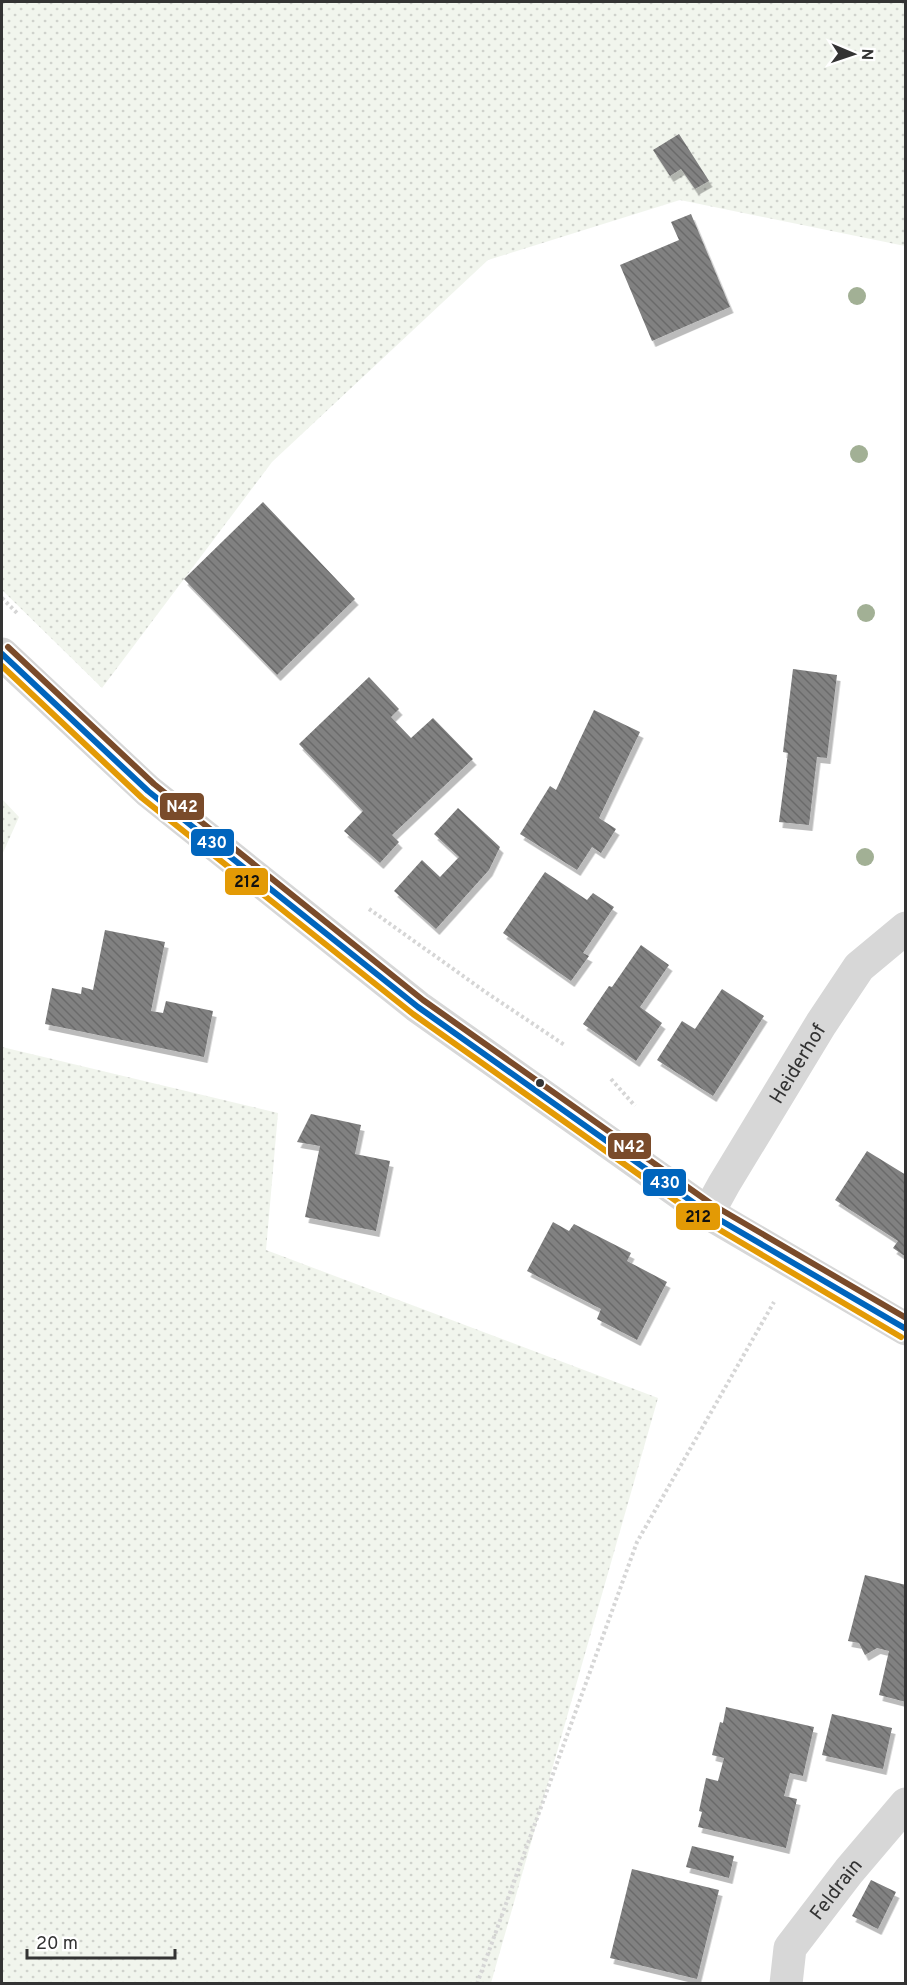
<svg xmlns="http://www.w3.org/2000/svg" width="907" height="1985" viewBox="0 0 907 1985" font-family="Overpass,sans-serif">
<defs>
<pattern id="grass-dots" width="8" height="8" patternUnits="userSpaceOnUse" patternTransform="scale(1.5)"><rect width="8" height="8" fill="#f1f5ed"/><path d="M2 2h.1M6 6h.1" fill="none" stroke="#cfd2cc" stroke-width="1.8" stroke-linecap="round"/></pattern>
<pattern id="building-back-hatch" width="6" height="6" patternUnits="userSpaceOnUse" patternTransform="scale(1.5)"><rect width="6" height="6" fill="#818181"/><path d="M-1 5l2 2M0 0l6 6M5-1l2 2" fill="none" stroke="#6a6a6a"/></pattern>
<filter id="shadow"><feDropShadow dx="3.5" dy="6" stdDeviation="0" flood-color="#0004"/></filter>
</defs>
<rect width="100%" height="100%" fill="#fff"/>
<path fill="url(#grass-dots)" d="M 2,2 L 905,2 L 905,246 L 680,200 L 488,260 L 272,462 L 102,688 L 2,590 Z
M 2,799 L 19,817 L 2,855 Z
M 2,1047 L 278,1113 L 266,1250 L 658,1398 L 491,1983 L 2,1983 Z"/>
<path fill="url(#building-back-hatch)" filter="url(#shadow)" d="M 679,134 L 709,181 L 695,189 L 681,169 L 670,176 L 653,150 Z
M 691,214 L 730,307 L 652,341 L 620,265 L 679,240 L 671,222 Z
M 263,502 L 355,599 L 277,675 L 184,579 Z
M 793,669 L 837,675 L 827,758 L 817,757 L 809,825 L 779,822 L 788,753 L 783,752 Z
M 369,677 L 399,709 L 391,717 L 411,738 L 433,718 L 473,759 L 392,835 L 399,842 L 380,863 L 344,831 L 363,811 L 299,744 Z
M 594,710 L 640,732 L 599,818 L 616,829 L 601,853 L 592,847 L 577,870 L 520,834 L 550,786 L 556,790 Z
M 458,808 L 500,847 L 489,870 L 436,929 L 394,891 L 422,860 L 440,877 L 459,857 L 434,834 Z
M 545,872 L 587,900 L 593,893 L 614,907 L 583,953 L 589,956 L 571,981 L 503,933 Z
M 105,930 L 165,942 L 151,1011 L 163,1013 L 166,1001 L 213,1011 L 204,1057 L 45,1024 L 52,988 L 81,994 L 82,987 L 93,990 Z
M 641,945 L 669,965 L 640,1007 L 662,1023 L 636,1061 L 583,1024 L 609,986 L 612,987 Z
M 722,989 L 764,1016 L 713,1096 L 657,1060 L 682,1021 L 695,1029 Z
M 311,1114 L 361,1125 L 355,1154 L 390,1161 L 376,1231 L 305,1217 L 320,1146 L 297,1142 Z
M 867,1151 L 906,1175 L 906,1257 L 893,1248 L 898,1241 L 835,1200 Z
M 553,1222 L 569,1231 L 574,1224 L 631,1253 L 627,1261 L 667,1282 L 637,1340 L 597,1319 L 601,1309 L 527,1271 Z
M 865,1575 L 906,1585 L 906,1702 L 879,1695 L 889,1651 L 877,1648 L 865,1655 L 859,1643 L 848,1641 Z
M 726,1707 L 814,1727 L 803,1776 L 790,1773 L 784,1796 L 797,1799 L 786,1848 L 698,1827 L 702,1812 L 699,1811 L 706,1778 L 718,1781 L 724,1758 L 712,1755 L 720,1722 L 723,1723 Z
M 832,1714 L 892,1728 L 883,1769 L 822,1755 Z
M 692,1846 L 734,1856 L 729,1878 L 686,1867 Z
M 632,1869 L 719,1890 L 697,1979 L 610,1958 Z
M 871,1880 L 896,1892 L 878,1929 L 852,1916 Z"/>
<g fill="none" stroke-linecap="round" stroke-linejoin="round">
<path stroke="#d6d6d6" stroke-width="4" stroke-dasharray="3 3" stroke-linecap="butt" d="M 2,598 L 17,613
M 369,909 L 487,993 L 566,1046
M 611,1079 L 635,1106
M 477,1984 L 637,1542 L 774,1302"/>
<g stroke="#d7d7d7" stroke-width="33">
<path d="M 2,654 L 148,791 L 418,1007 L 708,1213 L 906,1329"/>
<path id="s1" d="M 708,1213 L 724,1184 L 821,1024 L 859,967 L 906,928"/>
<path id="s2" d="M 786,1984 L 790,1948 L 849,1871 L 906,1804"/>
</g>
<defs>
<path id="bus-1" d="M 2,654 L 148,791 L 418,1007 L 708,1213 L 906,1329"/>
<path id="bus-2" d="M 2,666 L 142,798 L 413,1014 L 703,1220 L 901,1337"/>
<path id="bus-3" d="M 8,647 L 154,784 L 423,1000 L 713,1205 L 906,1318"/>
</defs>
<use href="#bus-1" stroke="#fff" stroke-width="10"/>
<use href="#bus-2" stroke="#fff" stroke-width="10"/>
<use href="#bus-3" stroke="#fff" stroke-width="10"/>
<use href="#bus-1" stroke="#0065bd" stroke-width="6"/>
<use href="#bus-2" stroke="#e39a05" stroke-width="6"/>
<use href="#bus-3" stroke="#7a4b2a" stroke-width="6"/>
</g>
<g fill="#a2b095">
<circle cx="857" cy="296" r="9"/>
<circle cx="859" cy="454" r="9"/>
<circle cx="866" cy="613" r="9"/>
<circle cx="865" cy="857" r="9"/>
</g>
<circle fill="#333" stroke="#fff" stroke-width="2" cx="540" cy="1083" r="5"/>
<g text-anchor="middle" stroke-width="6" stroke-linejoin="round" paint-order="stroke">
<g font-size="20" fill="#333" stroke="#fff">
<text dy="7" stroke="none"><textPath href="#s1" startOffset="174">Heiderhof</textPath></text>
<text dy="7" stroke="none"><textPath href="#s2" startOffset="111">Feldrain</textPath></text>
</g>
</g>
<g stroke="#fff" stroke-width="2">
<rect x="159" y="792" width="46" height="29" rx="6" fill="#7a4b2a"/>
<rect x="190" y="828" width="45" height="29" rx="6" fill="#0065bd"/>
<rect x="224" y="867" width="45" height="29" rx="6" fill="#e39a05"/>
<rect x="607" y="1132" width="45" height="28" rx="6" fill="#7a4b2a"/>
<rect x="642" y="1168" width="45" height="29" rx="6" fill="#0065bd"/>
<rect x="675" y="1202" width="46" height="29" rx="6" fill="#e39a05"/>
</g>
<g font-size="16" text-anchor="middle" font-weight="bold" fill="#fff">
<text x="182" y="812">N42</text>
<text x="212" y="848">430</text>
<text x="629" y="1152">N42</text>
<text x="665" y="1188">430</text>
</g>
<g font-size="16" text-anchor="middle" font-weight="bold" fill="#111">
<text x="247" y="887">212</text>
<text x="698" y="1222">212</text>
</g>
<rect width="907" height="1985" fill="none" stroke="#333333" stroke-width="6"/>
<g transform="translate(853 54) rotate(92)" stroke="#ffffff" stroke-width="4.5" paint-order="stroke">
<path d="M0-4.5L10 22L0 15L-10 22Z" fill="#333333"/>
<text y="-9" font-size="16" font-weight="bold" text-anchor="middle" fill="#333333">N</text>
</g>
<path d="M27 1949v9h148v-9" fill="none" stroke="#333333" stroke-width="3"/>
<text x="36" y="1949" font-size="18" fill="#333333" stroke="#ffffff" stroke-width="4.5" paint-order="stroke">20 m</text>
</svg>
